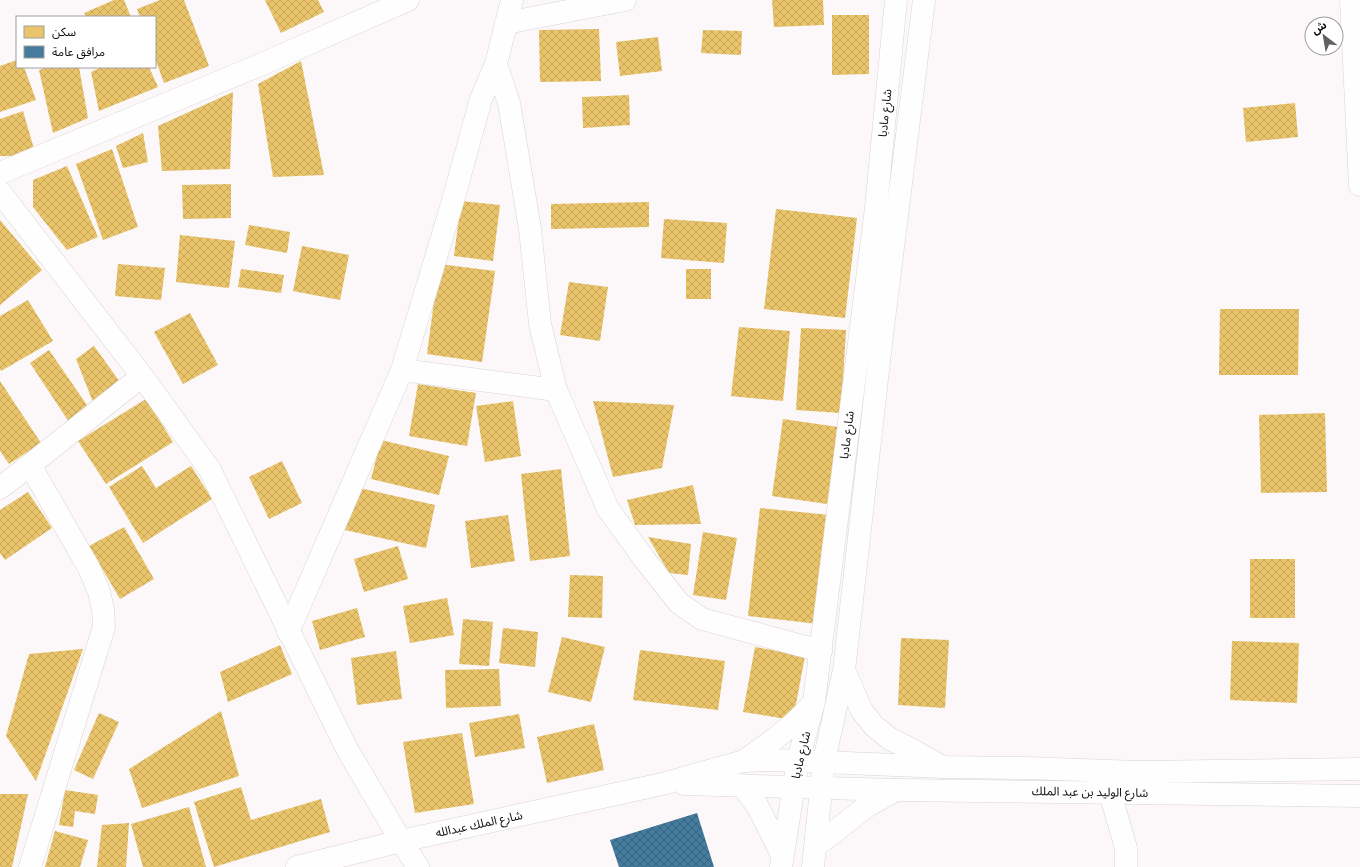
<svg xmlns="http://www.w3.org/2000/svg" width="1360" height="867" viewBox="0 0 1360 867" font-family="'IBM Plex Sans','Noto Sans Arabic',sans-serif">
<defs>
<pattern id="homes-cross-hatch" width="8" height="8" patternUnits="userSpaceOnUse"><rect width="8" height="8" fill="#e9c46a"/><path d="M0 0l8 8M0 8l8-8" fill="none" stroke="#c7a75b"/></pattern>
<pattern id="public-cross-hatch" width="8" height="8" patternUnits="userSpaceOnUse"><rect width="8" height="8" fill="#457b9d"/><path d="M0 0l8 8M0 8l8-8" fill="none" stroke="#38637e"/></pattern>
</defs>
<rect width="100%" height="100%" fill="#fcf7f8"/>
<path fill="url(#homes-cross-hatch)" d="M 114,0 L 124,0 L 131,17 L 86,17 L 84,13 Z
M 160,0 L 184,0 L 209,66 L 164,83 L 155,58 L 155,17 L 140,17 L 137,9 Z
M 265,0 L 318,0 L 324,12 L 281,33 Z
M 772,0 L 823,0 L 824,25 L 774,27 Z
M 832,15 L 869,15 L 869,74 L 832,75 Z
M 599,29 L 601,81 L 540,82 L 539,30 Z
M 703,30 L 742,31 L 741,55 L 701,53 Z
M 658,37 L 662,71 L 620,76 L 616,42 Z
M 17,60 L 17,67 L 24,67 L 36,100 L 0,112 L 0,66 Z
M 301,61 L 324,175 L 273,177 L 258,84 Z
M 49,67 L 79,67 L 88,118 L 53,133 L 39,70 Z
M 102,67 L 149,67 L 158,87 L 99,111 L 91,72 Z
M 233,92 L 230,169 L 162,171 L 158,126 Z
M 629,95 L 630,125 L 583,128 L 582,97 Z
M 1295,103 L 1298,137 L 1246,142 L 1243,108 Z
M 23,111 L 34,149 L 17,156 L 0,156 L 0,119 Z
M 143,133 L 148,162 L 123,168 L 116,146 Z
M 112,149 L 138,227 L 103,240 L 76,164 Z
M 67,166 L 98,237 L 67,250 L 33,207 L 33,180 Z
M 231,184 L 231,218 L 183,219 L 182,185 Z
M 461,201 L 500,205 L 493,261 L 454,256 Z
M 649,202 L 649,227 L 551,229 L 551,204 Z
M 776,209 L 857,218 L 845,318 L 764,309 Z
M 664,219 L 727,223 L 724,263 L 661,258 Z
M 0,220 L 42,270 L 0,305 Z
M 249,225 L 290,232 L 287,253 L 245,245 Z
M 180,235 L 235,241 L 229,288 L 176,282 Z
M 302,246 L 349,255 L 340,300 L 293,291 Z
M 118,264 L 165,268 L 161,300 L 115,296 Z
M 439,264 L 495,271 L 482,362 L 427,354 Z
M 241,269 L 284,275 L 281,293 L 238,287 Z
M 686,269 L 711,269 L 711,299 L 686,299 Z
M 569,282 L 608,287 L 600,341 L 560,335 Z
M 28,300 L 53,341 L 1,371 L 0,368 L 0,316 Z
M 1220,309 L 1299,309 L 1298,375 L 1219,375 Z
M 190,313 L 218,365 L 183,384 L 154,332 Z
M 739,327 L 790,331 L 783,401 L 731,396 Z
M 801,328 L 846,330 L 841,413 L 796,410 Z
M 94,346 L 120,382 L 93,402 L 76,359 Z
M 49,350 L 89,408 L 69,422 L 30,363 Z
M 0,381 L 41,443 L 9,464 L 0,451 Z
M 418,384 L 476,393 L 467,446 L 409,436 Z
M 146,399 L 173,442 L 106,484 L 78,441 Z
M 513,401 L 521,456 L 485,462 L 476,406 Z
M 593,401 L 674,405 L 662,468 L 613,477 Z
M 1325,413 L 1327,492 L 1261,493 L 1259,415 Z
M 783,419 L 838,427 L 827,504 L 772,496 Z
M 381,440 L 449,456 L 439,495 L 371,479 Z
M 282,461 L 302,503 L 269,519 L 249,477 Z
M 142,466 L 156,488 L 191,466 L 212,499 L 143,543 L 109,487 Z
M 561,469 L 570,556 L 530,561 L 521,474 Z
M 693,485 L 701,524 L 635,525 L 627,500 Z
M 355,487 L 435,505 L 426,548 L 345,530 Z
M 28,492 L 52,528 L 5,560 L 0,553 L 0,510 Z
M 760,508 L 830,515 L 818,624 L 748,616 Z
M 508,515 L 515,561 L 471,568 L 465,521 Z
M 124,527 L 154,579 L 120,599 L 89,546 Z
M 703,532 L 737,538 L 726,600 L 693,595 Z
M 648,537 L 691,544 L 688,575 L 669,573 Z
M 398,546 L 408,579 L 364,592 L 354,559 Z
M 1250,559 L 1295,559 L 1295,618 L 1250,618 Z
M 570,575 L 603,576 L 602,618 L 568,617 Z
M 447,598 L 454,635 L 410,643 L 403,606 Z
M 357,608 L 365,637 L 320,650 L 312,621 Z
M 463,619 L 493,622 L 489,666 L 459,664 Z
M 503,628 L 538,632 L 535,667 L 499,663 Z
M 562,637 L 605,647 L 591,702 L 548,692 Z
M 901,638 L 949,640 L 945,708 L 898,705 Z
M 1232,641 L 1299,643 L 1297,703 L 1230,700 Z
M 280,645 L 292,674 L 228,702 L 220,672 Z
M 755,647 L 805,656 L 793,720 L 743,712 Z
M 83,649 L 36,781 L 6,736 L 29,654 Z
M 640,650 L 725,661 L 718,710 L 633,700 Z
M 396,651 L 402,699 L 357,705 L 351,658 Z
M 499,669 L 501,706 L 446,708 L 445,670 Z
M 221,711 L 239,776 L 142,808 L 129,769 Z
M 99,713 L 119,722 L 93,779 L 74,770 Z
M 519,714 L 525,748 L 475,757 L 469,723 Z
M 594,724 L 604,770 L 547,783 L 537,737 Z
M 462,733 L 474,804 L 415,813 L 403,742 Z
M 241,787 L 251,820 L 321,799 L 330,832 L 214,867 L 194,802 Z
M 65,790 L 98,795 L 95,814 L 75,811 L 73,827 L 59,825 Z
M 0,794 L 28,794 L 12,867 L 0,867 Z
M 189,807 L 206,867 L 143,867 L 131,824 Z
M 129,823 L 126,867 L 97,867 L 102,825 Z
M 55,831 L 88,840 L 80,867 L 45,867 Z"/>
<path fill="url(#public-cross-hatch)" d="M 697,813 L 714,867 L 619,867 L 610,840 Z"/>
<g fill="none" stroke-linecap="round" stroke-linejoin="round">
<defs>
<path id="street" d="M 1351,0 L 1360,185
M 506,23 L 625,0
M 496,64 L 509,103 L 530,229 L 540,324 L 556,390 L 608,509 L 645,560 L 679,603 L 702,619 L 821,651
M 0,173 L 260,65 L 408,0
M 0,192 L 142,376 L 210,470 L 347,749 L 401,841 L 418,867
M 402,370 L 556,390
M 0,488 L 30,465 L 142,376
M 288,632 L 402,370 L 452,204 L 481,99 L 496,64 L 512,0
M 1110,793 L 1126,848 L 1126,867
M 30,867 L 104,627 L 103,609 L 99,592 L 89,568 L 30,465"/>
<path id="secondary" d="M 684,784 L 896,790 L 1360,796
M 297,867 L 401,841 L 662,784 L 744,761 L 775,760 L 943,767 L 1026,768 L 1138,772 L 1360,769"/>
<path id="primary" d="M 844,670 L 862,711 L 874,726 L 890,739 L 907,747 L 943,767
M 744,761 C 768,744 794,726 813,703
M 742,785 L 758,807 L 782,855
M 816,846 L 866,807 L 896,790
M 781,867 L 798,760 L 814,702 L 876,208 L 896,0
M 813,867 L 824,761 L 844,670 L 882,335 L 924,0"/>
</defs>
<use href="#street" stroke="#d8d4d4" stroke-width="23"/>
<use href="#secondary" stroke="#d8d4d4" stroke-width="23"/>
<use href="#primary" stroke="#d8d4d4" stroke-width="23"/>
<use href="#street" stroke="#fffefe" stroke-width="22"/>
<use href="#secondary" stroke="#fffefe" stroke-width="22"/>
<use href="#primary" stroke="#fffefe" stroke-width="22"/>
</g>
<g text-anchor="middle" stroke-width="4" stroke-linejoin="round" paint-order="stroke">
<g font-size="12" fill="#110c0c" stroke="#fff">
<text transform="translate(885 113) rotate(-84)" y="4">شارع مادبا</text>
<text transform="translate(847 435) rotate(-83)" y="4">شارع مادبا</text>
<text transform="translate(801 755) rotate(-77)" y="4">شارع مادبا</text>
<text transform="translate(1090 792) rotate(1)" y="4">شارع الوليد بن عبد الملك</text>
<text transform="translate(479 824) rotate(-12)" y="4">شارع الملك عبدالله</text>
</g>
</g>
<rect x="16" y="16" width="140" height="52" fill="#ffffff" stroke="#a09e9e"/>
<rect x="24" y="26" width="20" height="12" fill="#e9c46a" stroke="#a09e9e"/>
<text x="52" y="36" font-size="12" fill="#110c0c">سكن</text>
<rect x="24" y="46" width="20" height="12" fill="#457b9d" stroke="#a09e9e"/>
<text x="52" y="56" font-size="12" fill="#110c0c">مرافق عامة</text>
<g transform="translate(1324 36) rotate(329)"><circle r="19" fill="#ffffff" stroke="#a09e9e"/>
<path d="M0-3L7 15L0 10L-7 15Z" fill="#635e5f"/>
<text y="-6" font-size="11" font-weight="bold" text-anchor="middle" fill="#110c0c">ش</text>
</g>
</svg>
